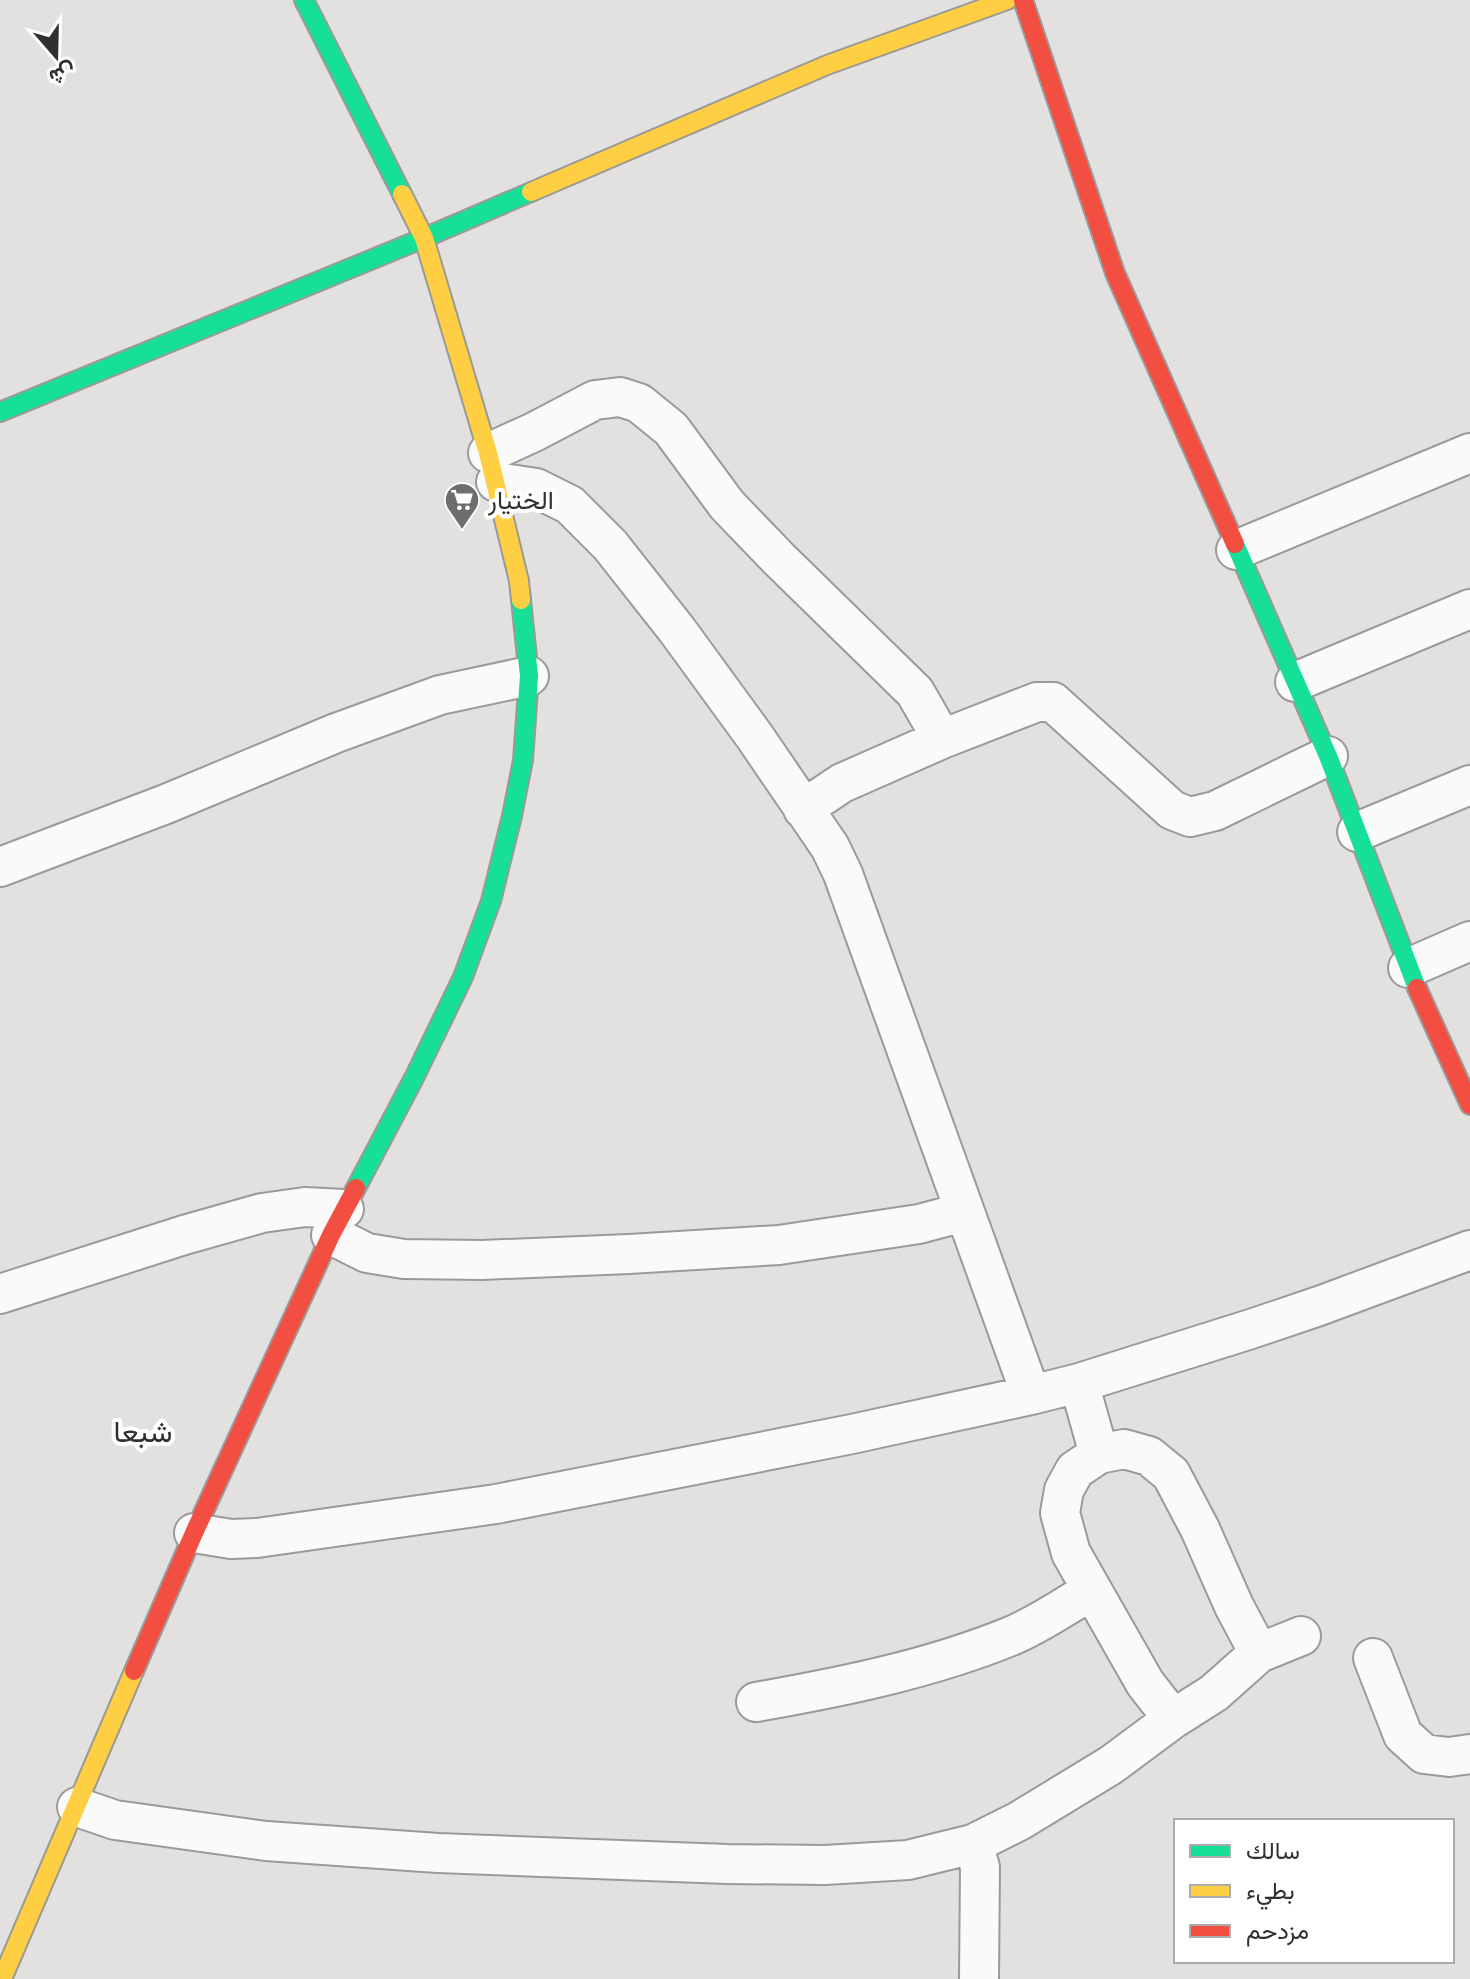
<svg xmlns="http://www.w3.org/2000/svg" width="1470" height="1979" viewBox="0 0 1470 1979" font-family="'Nunito Sans',Vazirmatn,sans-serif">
<rect width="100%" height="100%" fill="#e3e1df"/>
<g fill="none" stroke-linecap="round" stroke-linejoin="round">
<defs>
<path id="street" d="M 488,453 L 534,432 L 595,400 L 620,397 L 639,403 L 671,429 L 727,505 L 778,558 L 915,692 L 942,739
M 496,482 L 536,488 L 570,505 L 610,545 L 677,630 L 755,737 L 830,847 L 843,874 L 1031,1395
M 1236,550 L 1470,453
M 1295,682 L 1470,609
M 803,809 L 842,783 L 942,739 L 1037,702 L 1053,702 L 1172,810 L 1190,817 L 1215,811 L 1328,756
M 1357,832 L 1470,785
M 0,867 L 166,804 L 336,733 L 440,695 L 529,676
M 1408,968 L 1470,941
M 331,1235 L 367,1253 L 404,1259 L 482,1260 L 629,1254 L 779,1245 L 919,1224 L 964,1212
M 0,1294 L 184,1235 L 262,1213 L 305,1207 L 344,1209
M 1079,1383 L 1099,1454
M 194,1533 L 231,1539 L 257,1538 L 496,1504 L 852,1434 L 1031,1395 L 1079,1383 L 1251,1329 L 1319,1306 L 1470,1250
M 1259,1653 L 1301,1636
M 1373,1658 L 1403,1735 L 1424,1754 L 1449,1757 L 1470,1754
M 756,1702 C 842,1687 930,1669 1011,1636 C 1038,1625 1065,1606 1091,1591
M 77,1807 L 115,1820 L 266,1841 L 438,1853 L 727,1864 L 825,1865 L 908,1860 L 973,1844 L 1019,1821 L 1111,1765 L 1173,1719 L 1214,1693 L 1259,1653 L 1234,1606 L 1200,1529 L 1171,1474 L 1149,1456 L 1124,1449 L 1099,1454 L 1075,1470 L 1064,1490 L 1060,1513 L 1071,1553 L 1145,1683 L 1173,1719
M 973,1844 L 980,1867 L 979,1979"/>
<path id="fast" d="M 304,0 L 402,194
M 0,412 L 424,238 L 531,192
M 1235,544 L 1328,756 L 1417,988
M 356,1188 L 414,1078 L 463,977 L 491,901 L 512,816 L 523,760 L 529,676 L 521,600"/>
<path id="slow" d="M 531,192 L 827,65 L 1007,0
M 402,194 L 424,238 L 488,453 L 519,581 L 521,600
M 2,1979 L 134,1671"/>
<path id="jam" d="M 1023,0 L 1115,273 L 1235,544
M 1417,988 L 1470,1105
M 134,1671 L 194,1533 L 331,1235 L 356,1188"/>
</defs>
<use href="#street" stroke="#9b9a98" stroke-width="42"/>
<use href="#fast" stroke="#9b9a98" stroke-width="22"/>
<use href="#slow" stroke="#9b9a98" stroke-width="22"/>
<use href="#jam" stroke="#9b9a98" stroke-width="22"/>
<use href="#street" stroke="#fbfafa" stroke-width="38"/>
<use href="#fast" stroke="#16e098" stroke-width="18"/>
<use href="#slow" stroke="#ffcf43" stroke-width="18"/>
<use href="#jam" stroke="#f24e42" stroke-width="18"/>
</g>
<defs>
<symbol id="supermarket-pin" viewBox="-11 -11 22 30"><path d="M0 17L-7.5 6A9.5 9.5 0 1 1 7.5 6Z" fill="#706e6d" stroke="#fff"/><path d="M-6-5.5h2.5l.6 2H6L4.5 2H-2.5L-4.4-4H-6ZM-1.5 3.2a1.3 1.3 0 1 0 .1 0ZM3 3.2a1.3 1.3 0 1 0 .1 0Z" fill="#fff"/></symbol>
</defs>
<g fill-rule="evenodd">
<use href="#supermarket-pin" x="442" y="480" width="40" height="54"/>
</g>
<g text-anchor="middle" stroke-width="8" stroke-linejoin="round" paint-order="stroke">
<g font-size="26" fill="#32302f" stroke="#fff" text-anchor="start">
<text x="488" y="509">الختيار</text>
</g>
<g font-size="30" fill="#32302f" stroke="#fff">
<text x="143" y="1442">شبعا</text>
</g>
</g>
<rect x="1174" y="1819" width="280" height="144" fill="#ffffff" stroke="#adacac" stroke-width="2"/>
<rect x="1190" y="1845" width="40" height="12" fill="#16e098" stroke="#adacac" stroke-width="2"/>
<text x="1246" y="1859" font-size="24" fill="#32302f">سالك</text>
<rect x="1190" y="1885" width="40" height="12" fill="#ffcf43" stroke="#adacac" stroke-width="2"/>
<text x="1246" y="1899" font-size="24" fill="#32302f">بطيء</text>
<rect x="1190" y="1925" width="40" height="12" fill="#f24e42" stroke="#adacac" stroke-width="2"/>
<text x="1246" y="1939" font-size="24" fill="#32302f">مزدحم</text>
<g transform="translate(56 56) rotate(160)" stroke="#ffffff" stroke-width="6" paint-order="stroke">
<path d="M0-6L14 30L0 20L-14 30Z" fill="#32302f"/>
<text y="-12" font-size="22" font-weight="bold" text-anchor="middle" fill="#32302f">ش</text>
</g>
</svg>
